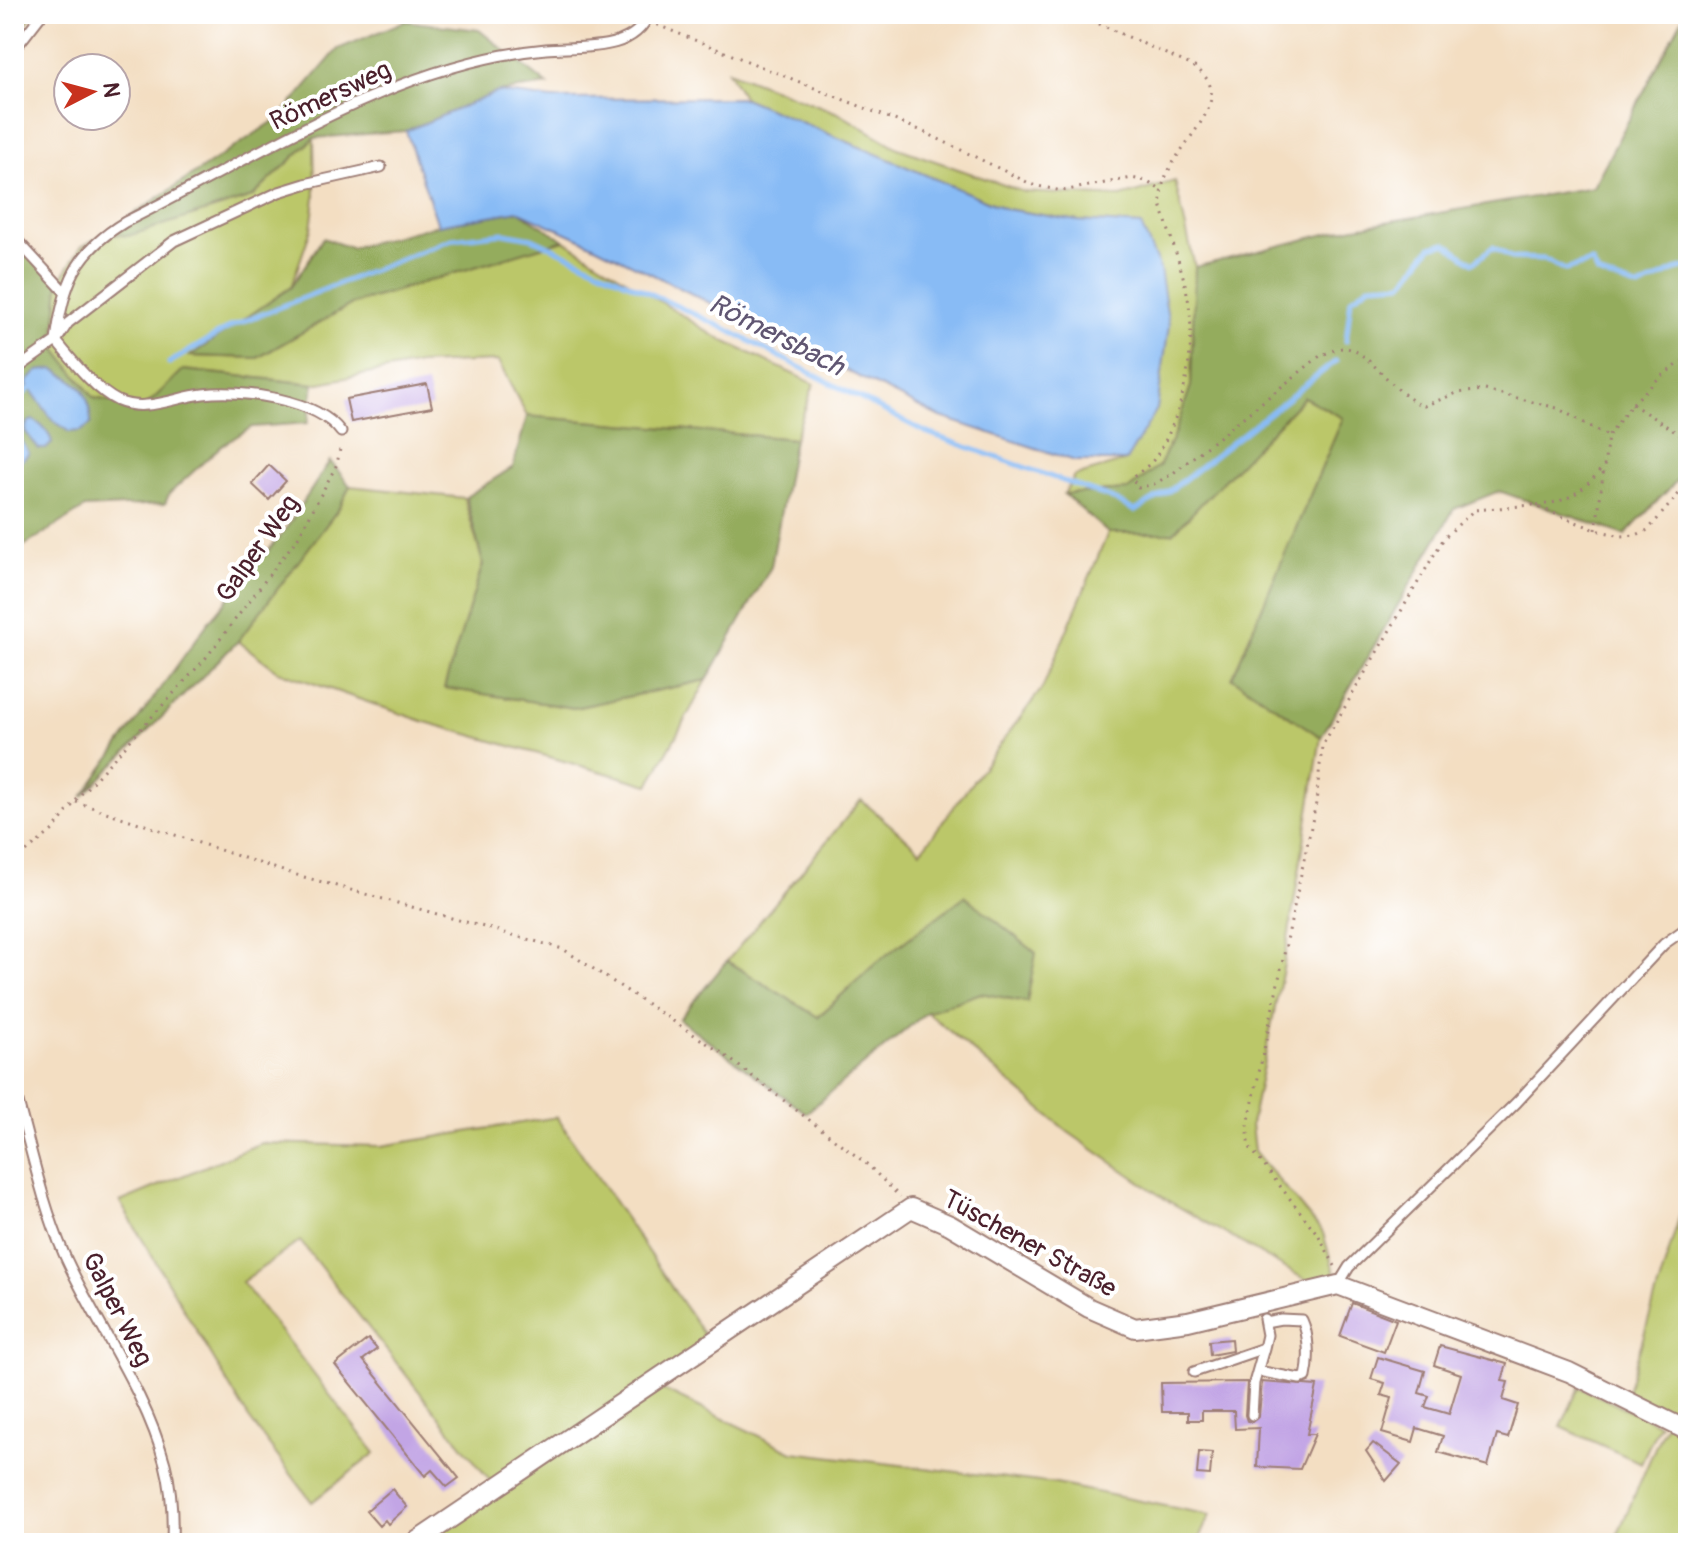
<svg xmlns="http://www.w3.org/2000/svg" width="1702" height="1557" viewBox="0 0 1702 1557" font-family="Pangolin,sans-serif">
<rect width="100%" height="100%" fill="#fff"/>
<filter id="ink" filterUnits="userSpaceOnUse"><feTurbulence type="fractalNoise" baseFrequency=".0125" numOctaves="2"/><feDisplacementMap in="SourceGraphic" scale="16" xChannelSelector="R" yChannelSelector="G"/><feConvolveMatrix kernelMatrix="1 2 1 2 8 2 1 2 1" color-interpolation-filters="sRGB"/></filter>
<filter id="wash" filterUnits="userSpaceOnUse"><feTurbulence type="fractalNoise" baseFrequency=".006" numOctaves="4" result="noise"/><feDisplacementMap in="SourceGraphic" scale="32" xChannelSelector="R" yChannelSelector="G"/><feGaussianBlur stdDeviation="1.8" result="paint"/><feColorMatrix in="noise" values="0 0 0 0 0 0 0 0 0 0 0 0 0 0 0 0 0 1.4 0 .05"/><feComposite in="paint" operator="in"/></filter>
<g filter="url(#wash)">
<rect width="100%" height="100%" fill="#f3dec2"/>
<path fill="#bbc769" stroke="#82734a" stroke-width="2" d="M 14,14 L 34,14 L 14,39 Z
M 728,71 L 838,113 L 898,148 L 1024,192 L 1121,197 L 1175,181 L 1195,267 L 1191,386 L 1175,433 L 1160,465 L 1128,490 L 1064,494 L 1075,476 L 1126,461 L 1141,225 L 1078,221 L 1006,209 L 744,98 Z
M 314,138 L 315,198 L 311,229 L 291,287 L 192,356 L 258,358 L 352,304 L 564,240 L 718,338 L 814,384 L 794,439 L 527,416 L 498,361 L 419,364 L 314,384 L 184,370 L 144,408 L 94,398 L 54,347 L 59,282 L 81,247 L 105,233 L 128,235 L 252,197 Z
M 1304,397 L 1343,418 L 1233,678 L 1321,737 L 1284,964 L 1251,1124 L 1254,1151 L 1323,1233 L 1338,1285 L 1313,1284 L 1165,1199 L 1068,1132 L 927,1012 L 981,993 L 1026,1002 L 966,896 L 876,963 L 818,1017 L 727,961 L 861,800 L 921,851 L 1043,687 L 1108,533 L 1173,533 Z
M 350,486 L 464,498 L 483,563 L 445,688 L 574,708 L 707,680 L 649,785 L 425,722 L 278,671 L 238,641 L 339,508 Z
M 557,1117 L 712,1347 L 655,1386 L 793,1452 L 1056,1484 L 1210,1515 L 1197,1543 L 423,1543 L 498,1491 L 300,1241 L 242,1282 L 375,1453 L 312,1502 L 248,1417 L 120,1202 L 261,1143 L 381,1146 Z
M 1688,1188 L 1688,1428 L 1626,1395 Z
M 1579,1387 L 1659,1424 L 1641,1463 L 1561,1427 Z
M 1666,1422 L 1688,1434 L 1688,1543 L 1614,1543 Z"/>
<path fill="#94ac5d" stroke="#6f6644" stroke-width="2" d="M 1685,14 L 1688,14 L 1688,469 L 1625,535 L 1499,491 L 1454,509 L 1321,737 L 1232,678 L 1343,418 L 1304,397 L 1173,533 L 1108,533 L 1064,494 L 1128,490 L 1160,465 L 1175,432 L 1191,386 L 1195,267 L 1350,228 L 1593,187 Z
M 405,21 L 479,30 L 548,85 L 498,92 L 406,131 L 314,138 L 252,197 L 128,236 L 105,233 L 280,117 L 338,49 Z
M 518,211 L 564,240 L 352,304 L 257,358 L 190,356 L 291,287 L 323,238 L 351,248 L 438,225 Z
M 14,235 L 59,282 L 54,347 L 94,398 L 144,408 L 183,370 L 314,384 L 308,423 L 252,427 L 221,446 L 169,494 L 165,504 L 85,508 L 14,552 Z
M 527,416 L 794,439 L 771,567 L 707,680 L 574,708 L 444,688 L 483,564 L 466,497 L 513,467 Z
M 330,461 L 350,486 L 339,508 L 238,641 L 82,797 L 210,620 L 283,533 Z
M 965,896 L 1036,953 L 1027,1002 L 981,993 L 927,1012 L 806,1113 L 679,1019 L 727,961 L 818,1017 L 876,963 Z"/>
<path fill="#88bbf5" stroke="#696d90" stroke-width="2" d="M 498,92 L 552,99 L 744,98 L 1006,209 L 1078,221 L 1141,225 L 1160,269 L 1169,325 L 1157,409 L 1126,461 L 1075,461 L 938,416 L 585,241 L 518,211 L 438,225 L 406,131 Z
M 54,369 C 82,384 90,392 91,424 L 81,431 L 69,432 L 52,419 L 26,383 L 38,371 Z
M 32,420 C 40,422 51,435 52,443 L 46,449 L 39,449 L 25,431 L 27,423 Z
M 14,435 L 19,436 L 29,453 L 20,462 L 14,459 Z"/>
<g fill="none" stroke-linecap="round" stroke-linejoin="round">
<path stroke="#88bbf5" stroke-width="5" d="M 1346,341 L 1351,299 L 1370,285 L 1403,283 L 1431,247 L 1446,243 L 1473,263 L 1493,247 L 1512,258 L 1544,259 L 1565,270 L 1592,262 L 1598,274 L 1639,288 L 1675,270 L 1688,267
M 169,363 L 232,326 L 452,239 L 504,233 L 532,238 L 724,328 L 925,432 L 1111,498 L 1135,511 L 1172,489 L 1336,361
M 14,402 L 29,389 L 35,387"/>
</g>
<g id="blocks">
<path fill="#c2a5e5" d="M 427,384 L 432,407 L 351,422 L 346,399 Z
M 269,465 L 286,481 L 269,500 L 252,484 Z
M 1352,1303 L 1396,1320 L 1384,1352 L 1340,1336 Z
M 368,1339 L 377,1349 L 363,1360 L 459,1478 L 447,1487 L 432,1470 L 425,1476 L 335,1365 Z
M 1231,1339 L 1232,1351 L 1210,1355 L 1209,1341 Z
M 1440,1346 L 1507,1364 L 1502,1381 L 1508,1382 L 1503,1400 L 1518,1405 L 1508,1438 L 1497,1435 L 1488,1466 L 1438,1452 L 1443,1436 L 1417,1428 L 1413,1442 L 1382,1433 L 1392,1398 L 1381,1395 L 1385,1383 L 1371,1379 L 1378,1357 L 1425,1371 L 1419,1393 L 1429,1396 L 1425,1407 L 1449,1414 L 1461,1374 L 1434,1365 Z
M 1247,1382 L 1245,1415 L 1247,1421 L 1252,1422 L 1259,1416 L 1262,1382 L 1317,1386 L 1307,1434 L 1315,1434 L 1300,1469 L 1257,1467 L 1259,1428 L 1235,1429 L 1234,1411 L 1202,1411 L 1202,1420 L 1188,1420 L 1188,1412 L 1162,1412 L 1161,1383 Z
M 1373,1443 L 1401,1464 L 1386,1481 L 1366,1451 Z
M 1199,1452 L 1212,1453 L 1210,1475 L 1197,1474 Z
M 392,1489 L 407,1507 L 388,1524 L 385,1520 L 379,1526 L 366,1511 Z"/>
</g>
</g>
<g filter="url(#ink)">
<use href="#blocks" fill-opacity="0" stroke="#9e7e76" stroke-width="2"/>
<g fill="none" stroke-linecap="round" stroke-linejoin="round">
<defs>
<path id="lane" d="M 14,50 L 42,14
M 14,237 L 64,291
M 14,371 L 56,341 L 68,323 L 174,241 L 279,192 L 305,184 L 381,167
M 341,432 C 317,399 242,389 203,394 C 176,397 145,413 118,401 C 94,389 73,361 56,341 C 63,285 75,252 125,222 C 257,157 397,62 546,49 C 582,46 633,53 649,14
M 16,1095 C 31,1148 42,1203 64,1254 C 95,1324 145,1389 165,1464 C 172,1490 173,1516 172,1543
M 1338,1285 L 1349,1267 L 1517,1102 L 1664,944 L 1688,927
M 1258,1371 L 1300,1379 L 1306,1377 C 1310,1360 1309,1335 1302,1320 L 1281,1319 L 1265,1322
M 1194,1372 L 1264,1348 L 1267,1335 L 1264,1319
M 1252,1415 L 1254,1383 L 1264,1348"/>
<path id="street" d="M 414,1543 L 911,1208 L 950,1225 L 1089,1308 L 1135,1328 L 1188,1321 L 1338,1285 L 1569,1372 L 1688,1431"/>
</defs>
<use href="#lane" stroke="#9e7e76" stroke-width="13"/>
<use href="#street" stroke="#9e7e76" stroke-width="22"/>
<path stroke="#9e7e76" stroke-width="3" stroke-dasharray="2 6" stroke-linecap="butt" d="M 1077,14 L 1193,66 C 1250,104 1155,151 1161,204 C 1169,235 1182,266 1188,298 C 1197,349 1184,415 1155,458 C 1149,466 1139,472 1132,478 L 1138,488 L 1154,484 L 1172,474 L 1320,356 C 1328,353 1336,348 1344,348 C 1368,348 1393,395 1424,406 L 1457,393 L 1485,390 L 1557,408 L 1608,436
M 657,25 L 922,131 L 1033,185 L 1062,191 L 1132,178 L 1146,181 L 1159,189
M 1632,404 L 1688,440
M 1537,505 C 1567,503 1586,490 1603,466
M 1596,530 L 1608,436 L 1632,404 L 1661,376 L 1688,358
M 76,802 L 286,872 L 563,949 L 722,1053 L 868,1165 L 900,1197
M 14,862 L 53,830 L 82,793 L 205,659 L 299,536 L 337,464 L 341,444
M 1335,1266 L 1319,1236 L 1248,1145 L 1248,1125 L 1316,803 L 1322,746 L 1444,538 L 1474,510 L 1533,505 L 1596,530 L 1621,536 L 1636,535 L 1648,530 L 1688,483"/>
<use href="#lane" stroke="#fff" stroke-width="9"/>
<use href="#street" stroke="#fff" stroke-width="18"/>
</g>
</g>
<g text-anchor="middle" stroke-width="8" stroke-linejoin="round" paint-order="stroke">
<g font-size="26" fill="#4a1f2b" stroke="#fff">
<text transform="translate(330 95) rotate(-25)" y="9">Römersweg</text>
<text transform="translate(257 548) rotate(-55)" y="9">Galper Weg</text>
<text transform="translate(1030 1243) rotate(29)" y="9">Tüschener Straße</text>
<text transform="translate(118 1309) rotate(63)" y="9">Galper Weg</text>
</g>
<g font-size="28" font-style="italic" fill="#605672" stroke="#fff">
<text transform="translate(777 334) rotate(27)" y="10">Römersbach</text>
</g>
</g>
<rect width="1702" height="1557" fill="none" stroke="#fff" stroke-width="48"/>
<g transform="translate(92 92) rotate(84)"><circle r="38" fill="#ffffff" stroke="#b7a5aa" stroke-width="2"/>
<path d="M0-6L14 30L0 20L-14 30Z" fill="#c8321e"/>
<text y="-12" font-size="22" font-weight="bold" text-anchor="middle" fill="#4a1f2b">N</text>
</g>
</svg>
